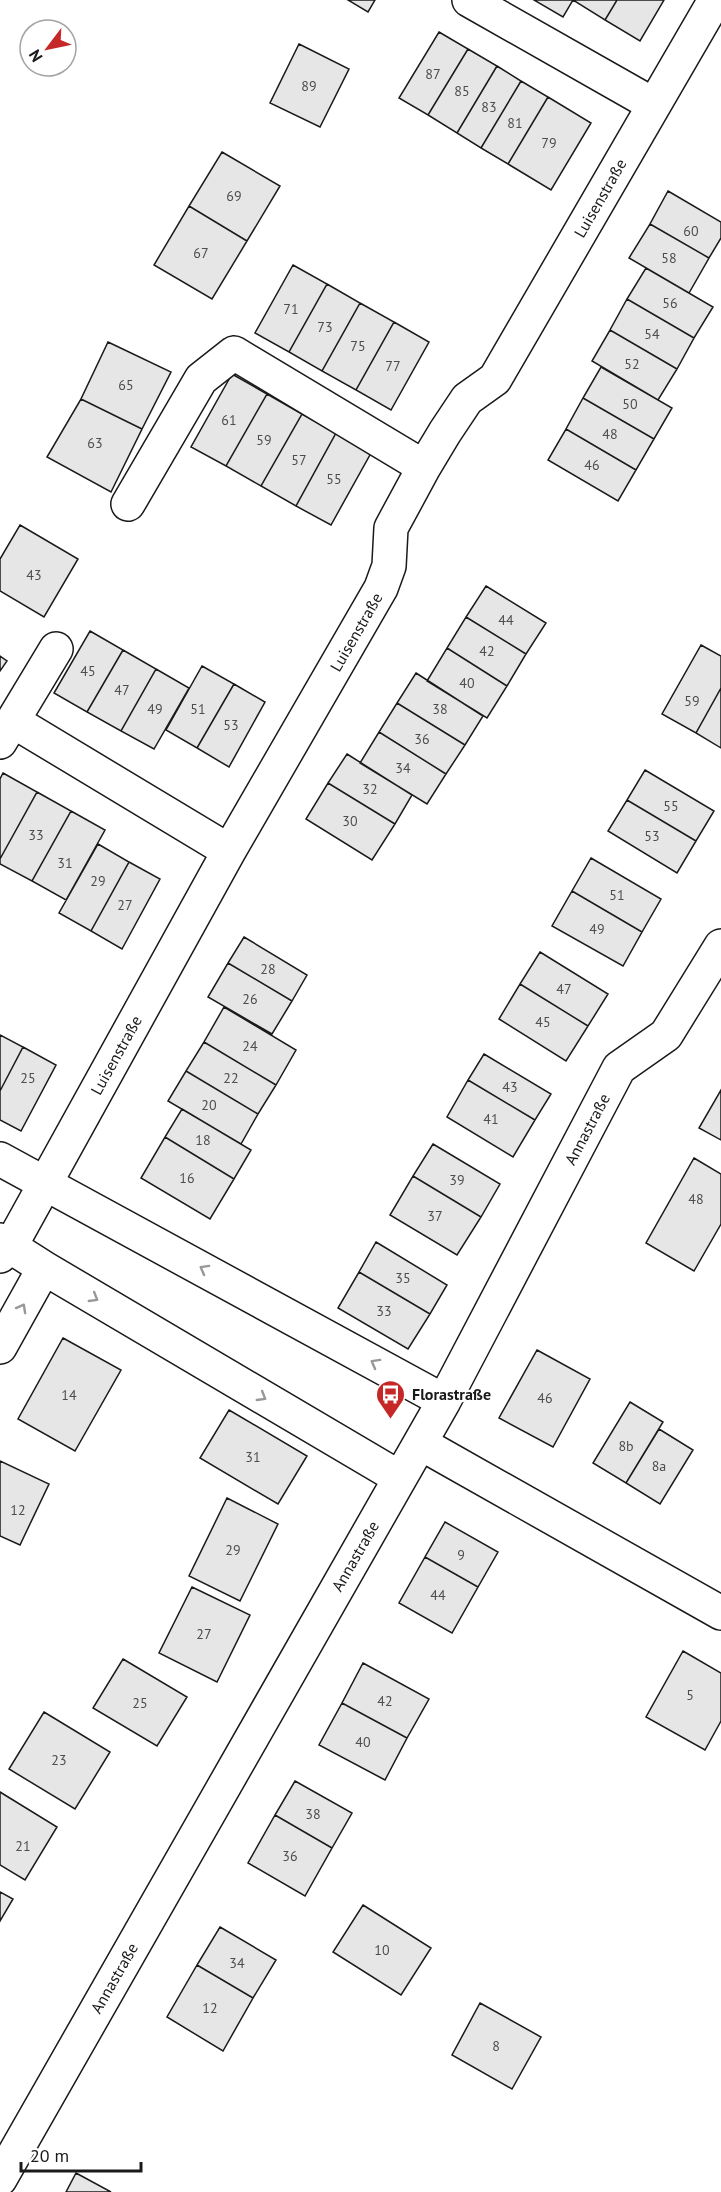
<svg xmlns="http://www.w3.org/2000/svg" width="721" height="2192" viewBox="0 0 721 2192" font-family="'PT Sans',sans-serif">
<rect width="100%" height="100%" fill="#fff"/>
<path fill="#e6e6e6" stroke="#1a1a1a" stroke-width="1.5" d="M 348,0 L 375,0 L 368,12 Z
M 534,0 L 573,0 L 563,17 Z
M 573,0 L 617,0 L 605,20 Z
M 617,0 L 664,0 L 640,41 L 605,20 Z
M 439,32 L 468,49 L 428,115 L 399,98 Z
M 299,44 L 349,69 L 320,127 L 270,103 Z
M 468,49 L 497,66 L 457,133 L 428,115 Z
M 497,66 L 521,81 L 481,148 L 457,133 Z
M 521,81 L 548,97 L 508,164 L 481,148 Z
M 548,97 L 591,123 L 551,190 L 508,164 Z
M 222,152 L 280,186 L 247,241 L 189,206 Z
M 668,191 L 721,222 L 721,238 L 709,258 L 650,224 Z
M 189,206 L 247,241 L 212,299 L 154,265 Z
M 650,224 L 709,258 L 689,293 L 629,258 Z
M 293,265 L 327,284 L 289,352 L 255,333 Z
M 646,268 L 713,307 L 694,338 L 627,299 Z
M 327,284 L 360,303 L 322,371 L 289,352 Z
M 627,299 L 694,338 L 677,369 L 610,330 Z
M 360,303 L 394,322 L 356,390 L 322,371 Z
M 394,322 L 429,342 L 391,410 L 356,390 Z
M 610,330 L 677,369 L 658,400 L 592,361 Z
M 108,342 L 171,372 L 142,429 L 81,399 Z
M 601,367 L 672,408 L 654,439 L 583,398 Z
M 232,374 L 267,394 L 226,466 L 191,447 Z
M 267,394 L 302,414 L 261,486 L 226,466 Z
M 583,398 L 654,439 L 636,470 L 566,429 Z
M 81,399 L 142,429 L 111,492 L 47,457 Z
M 302,414 L 336,433 L 296,506 L 261,486 Z
M 566,429 L 636,470 L 618,501 L 548,460 Z
M 336,433 L 371,453 L 331,525 L 296,506 Z
M 20,525 L 78,559 L 44,617 L 0,591 L 0,559 Z
M 486,586 L 546,623 L 526,654 L 466,617 Z
M 466,617 L 526,654 L 507,686 L 447,648 Z
M 90,631 L 123,650 L 87,712 L 54,693 Z
M 701,645 L 721,656 L 721,688 L 696,733 L 662,714 Z
M 447,648 L 507,686 L 487,718 L 427,681 Z
M 123,650 L 156,669 L 121,731 L 87,712 Z
M 0,656 L 7,661 L 0,671 Z
M 202,666 L 234,684 L 197,748 L 166,730 Z
M 156,669 L 189,688 L 154,749 L 121,731 Z
M 416,673 L 483,716 L 465,745 L 397,703 Z
M 234,684 L 265,702 L 229,767 L 197,748 Z
M 721,688 L 721,748 L 696,733 Z
M 397,703 L 465,745 L 446,774 L 379,732 Z
M 379,732 L 446,774 L 427,804 L 360,763 Z
M 347,754 L 412,795 L 395,824 L 328,783 Z
M 645,770 L 714,811 L 696,841 L 627,800 Z
M 3,773 L 37,792 L 0,859 L 0,779 Z
M 328,783 L 395,824 L 372,860 L 306,819 Z
M 37,792 L 71,811 L 32,881 L 0,864 L 0,859 Z
M 627,800 L 696,841 L 677,873 L 608,831 Z
M 71,811 L 105,830 L 66,900 L 32,881 Z
M 98,844 L 129,862 L 91,931 L 59,913 Z
M 591,858 L 661,899 L 642,932 L 572,891 Z
M 129,862 L 160,879 L 122,949 L 91,931 Z
M 572,891 L 642,932 L 623,966 L 552,926 Z
M 244,937 L 307,975 L 292,1001 L 228,963 Z
M 540,952 L 608,994 L 588,1026 L 520,984 Z
M 228,963 L 292,1001 L 272,1034 L 208,997 Z
M 520,984 L 588,1026 L 566,1061 L 499,1019 Z
M 224,1007 L 296,1050 L 276,1085 L 204,1042 Z
M 0,1035 L 23,1047 L 0,1091 Z
M 204,1042 L 276,1085 L 258,1114 L 186,1071 Z
M 23,1047 L 56,1065 L 21,1131 L 0,1120 L 0,1091 Z
M 484,1054 L 551,1094 L 535,1120 L 468,1080 Z
M 186,1071 L 258,1114 L 241,1144 L 168,1101 Z
M 468,1080 L 535,1120 L 513,1157 L 447,1117 Z
M 721,1090 L 721,1140 L 699,1128 Z
M 182,1109 L 251,1150 L 234,1179 L 165,1137 Z
M 165,1137 L 234,1179 L 210,1219 L 141,1178 Z
M 433,1144 L 500,1184 L 481,1217 L 413,1176 Z
M 694,1158 L 721,1174 L 721,1224 L 694,1271 L 646,1243 Z
M 413,1176 L 481,1217 L 457,1255 L 390,1215 Z
M 376,1242 L 447,1285 L 430,1314 L 359,1272 Z
M 359,1272 L 430,1314 L 408,1349 L 338,1308 Z
M 63,1338 L 121,1370 L 75,1451 L 18,1419 Z
M 537,1350 L 590,1379 L 553,1447 L 499,1418 Z
M 630,1402 L 663,1422 L 626,1483 L 593,1463 Z
M 229,1410 L 307,1456 L 278,1504 L 200,1458 Z
M 659,1429 L 693,1450 L 660,1504 L 626,1483 Z
M 0,1461 L 49,1484 L 20,1545 L 0,1536 Z
M 227,1498 L 278,1524 L 240,1601 L 189,1576 Z
M 445,1522 L 498,1552 L 478,1587 L 425,1557 Z
M 425,1557 L 478,1587 L 452,1633 L 399,1603 Z
M 192,1587 L 250,1615 L 217,1682 L 159,1653 Z
M 683,1651 L 721,1673 L 721,1721 L 705,1750 L 646,1717 Z
M 123,1659 L 187,1697 L 157,1746 L 93,1708 Z
M 363,1663 L 429,1699 L 407,1738 L 342,1703 Z
M 342,1703 L 407,1738 L 385,1780 L 319,1745 Z
M 44,1712 L 110,1752 L 75,1809 L 9,1769 Z
M 295,1781 L 352,1813 L 332,1848 L 275,1815 Z
M 0,1792 L 57,1827 L 25,1880 L 0,1865 Z
M 275,1815 L 332,1848 L 305,1896 L 248,1863 Z
M 0,1892 L 13,1899 L 0,1921 Z
M 363,1905 L 431,1948 L 401,1995 L 333,1952 Z
M 220,1927 L 276,1960 L 253,1998 L 197,1965 Z
M 197,1965 L 253,1998 L 223,2051 L 167,2017 Z
M 480,2003 L 541,2037 L 512,2089 L 452,2055 Z
M 76,2173 L 111,2192 L 66,2192 Z"/>
<g fill="none" stroke-linecap="round" stroke-linejoin="round">
<defs>
<path id="street" d="M 469,0 L 654,105
M 128,504 L 201,379 L 234,353 L 424,467
M 13,721 L 229,851
M 0,742 L 56,649
M 0,1159 L 444,1401
M 0,1240 L 44,1268 L 400,1478
M 0,1256 L 10,1247 L 229,851 L 381,588 L 389,566 L 391,528 L 424,467 L 445,432 L 467,399 L 495,379 L 715,0
M 0,1347 L 44,1268
M 420,1443 L 721,1613
M 0,2179 L 444,1401 L 619,1068 L 666,1035 L 721,946"/>
</defs>
<use href="#street" stroke="#1a1a1a" stroke-width="36"/>
<use href="#street" stroke="#fff" stroke-width="33"/>
</g>
<defs><path id="oneway-chevron" d="M-2-3.5L2.5 0L-2 3.5" fill="none" stroke-width="1.6" stroke-linecap="round" stroke-linejoin="round" transform="scale(1.5)"/></defs>
<g stroke="#989898">
<use href="#oneway-chevron" transform="translate(204 1269) rotate(-151)"/>
<use href="#oneway-chevron" transform="translate(94 1298) rotate(31)"/>
<use href="#oneway-chevron" transform="translate(22 1308) rotate(-61)"/>
<use href="#oneway-chevron" transform="translate(375 1363) rotate(-151)"/>
<use href="#oneway-chevron" transform="translate(262 1397) rotate(31)"/>
</g>
<defs>
<symbol id="bus-pin" viewBox="-11 -11 22 30"><path d="M0 17L-7.5 6A9.5 9.5 0 1 1 7.5 6Z" fill="#c62828" stroke="#fff"/><path d="M-5-6H5V4H4V6H2V4H-2V6H-4V4H-5ZM-3.5-4V0h7V-4ZM-3.5 1.2v1.5H-2V1.2ZM2 1.2v1.5H3.5V1.2Z" fill="#fff"/></symbol>
</defs>
<g fill-rule="evenodd">
<use href="#bus-pin" x="374" y="1378" width="33" height="45"/>
</g>
<g text-anchor="middle" stroke-width="4.5" stroke-linejoin="round" paint-order="stroke">
<g font-size="14" fill="#4d4d4d">
<text x="433" y="79">87</text>
<text x="309" y="91">89</text>
<text x="462" y="96">85</text>
<text x="489" y="112">83</text>
<text x="515" y="128">81</text>
<text x="549" y="148">79</text>
<text x="234" y="201">69</text>
<text x="691" y="236">60</text>
<text x="201" y="258">67</text>
<text x="669" y="263">58</text>
<text x="670" y="308">56</text>
<text x="291" y="314">71</text>
<text x="325" y="332">73</text>
<text x="652" y="339">54</text>
<text x="358" y="351">75</text>
<text x="632" y="369">52</text>
<text x="393" y="371">77</text>
<text x="126" y="390">65</text>
<text x="630" y="409">50</text>
<text x="229" y="425">61</text>
<text x="610" y="439">48</text>
<text x="264" y="445">59</text>
<text x="95" y="448">63</text>
<text x="299" y="465">57</text>
<text x="592" y="470">46</text>
<text x="334" y="484">55</text>
<text x="34" y="580">43</text>
<text x="506" y="625">44</text>
<text x="487" y="656">42</text>
<text x="88" y="676">45</text>
<text x="467" y="688">40</text>
<text x="122" y="695">47</text>
<text x="692" y="706">59</text>
<text x="155" y="714">49</text>
<text x="198" y="714">51</text>
<text x="440" y="714">38</text>
<text x="231" y="730">53</text>
<text x="422" y="744">36</text>
<text x="403" y="773">34</text>
<text x="370" y="794">32</text>
<text x="671" y="811">55</text>
<text x="350" y="826">30</text>
<text x="36" y="840">33</text>
<text x="652" y="841">53</text>
<text x="65" y="868">31</text>
<text x="98" y="886">29</text>
<text x="617" y="900">51</text>
<text x="125" y="910">27</text>
<text x="597" y="934">49</text>
<text x="268" y="974">28</text>
<text x="564" y="994">47</text>
<text x="250" y="1004">26</text>
<text x="543" y="1027">45</text>
<text x="250" y="1051">24</text>
<text x="28" y="1083">25</text>
<text x="231" y="1083">22</text>
<text x="510" y="1092">43</text>
<text x="209" y="1110">20</text>
<text x="491" y="1124">41</text>
<text x="203" y="1145">18</text>
<text x="187" y="1183">16</text>
<text x="457" y="1185">39</text>
<text x="696" y="1204">48</text>
<text x="435" y="1221">37</text>
<text x="403" y="1283">35</text>
<text x="384" y="1316">33</text>
<text x="69" y="1400">14</text>
<text x="545" y="1403">46</text>
<text x="626" y="1451">8b</text>
<text x="253" y="1462">31</text>
<text x="659" y="1471">8a</text>
<text x="18" y="1515">12</text>
<text x="233" y="1555">29</text>
<text x="461" y="1560">9</text>
<text x="438" y="1600">44</text>
<text x="204" y="1639">27</text>
<text x="690" y="1700">5</text>
<text x="385" y="1706">42</text>
<text x="140" y="1708">25</text>
<text x="363" y="1747">40</text>
<text x="59" y="1765">23</text>
<text x="313" y="1819">38</text>
<text x="23" y="1851">21</text>
<text x="290" y="1861">36</text>
<text x="382" y="1955">10</text>
<text x="237" y="1968">34</text>
<text x="210" y="2013">12</text>
<text x="496" y="2051">8</text>
</g>
<g font-size="16" fill="#1a1a1a" stroke="#fff">
<text transform="translate(600 198) rotate(-60)" y="6">Luisenstraße</text>
<text transform="translate(356 632) rotate(-60)" y="6">Luisenstraße</text>
<text transform="translate(116 1055) rotate(-61)" y="6">Luisenstraße</text>
<text transform="translate(587 1129) rotate(-62)" y="6">Annastraße</text>
<text transform="translate(355 1556) rotate(-60)" y="6">Annastraße</text>
<text transform="translate(114 1978) rotate(-60)" y="6">Annastraße</text>
</g>
<g font-size="16" font-weight="bold" fill="#1a1a1a" stroke="#fff" text-anchor="start">
<text x="412" y="1400">Florastraße</text>
</g>
</g>
<g transform="translate(48 48) rotate(238)"><circle r="28" fill="#ffffff" stroke="#a3a3a3" stroke-width="1.5"/>
<path d="M0-4.5L10 22L0 15L-10 22Z" fill="#c62828"/>
<text y="-9" font-size="16" font-weight="bold" text-anchor="middle" fill="#1a1a1a">N</text>
</g>
<path d="M21 2162v9h120v-9" fill="none" stroke="#1a1a1a" stroke-width="3"/>
<text x="30" y="2162" font-size="18" fill="#1a1a1a" stroke="#ffffff" stroke-width="4.5" paint-order="stroke">20 m</text>
</svg>
